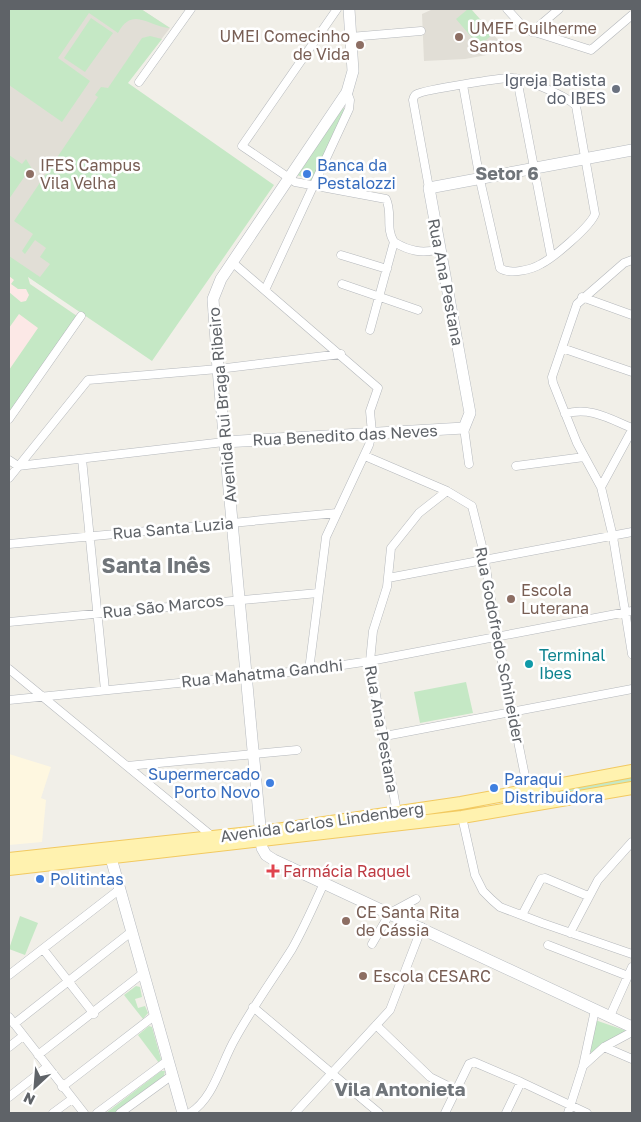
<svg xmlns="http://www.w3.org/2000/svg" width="641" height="1122" viewBox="0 0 641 1122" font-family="'Golos Text',sans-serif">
<rect width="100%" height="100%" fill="#f1efe8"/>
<path fill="#fef7e0" d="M 9,754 L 51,767 L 41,798 L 46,800 L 42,842 L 9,845 Z"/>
<path fill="#e1ded6" d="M 9,9 L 141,9 L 170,28 L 18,223 L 62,254 L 40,285 L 9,263 Z
M 433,9 L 471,9 L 508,51 L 465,59 L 424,61 L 422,14 Z"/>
<path fill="#fce8e6" d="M 9,263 L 28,276 L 30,284 L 77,316 L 9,414 Z"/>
<path fill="#c5e8c5" d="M 9,9 L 141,9 L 170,28 C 150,28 133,5 118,33 L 89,13 L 58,58 L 90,81 L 62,122 L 9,85 Z
M 468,9 L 471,9 L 493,34 L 479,46 L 456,19 Z
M 91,18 L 113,33 L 85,72 L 64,58 Z
M 150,36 L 162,39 L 128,83 L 274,185 L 152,361 L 28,277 L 30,284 L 77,316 L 9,414 L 9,370 L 38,328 L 19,314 L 9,328 L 9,292 L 21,302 L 26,301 L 29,295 L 26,289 L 18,289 L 11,284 L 14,280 L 9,276 L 9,256 L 40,277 L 50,264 L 40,257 L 46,248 L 35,240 L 25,254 L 22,251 L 33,234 L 14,221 L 98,97 L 95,95 L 101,87 L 108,88 L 142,38 Z
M 343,108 L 347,110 L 314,181 L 297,175 Z
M 9,155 L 22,164 L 26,159 L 32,169 L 30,175 L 27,173 L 9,199 Z
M 466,682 L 473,713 L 420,723 L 414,692 Z
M 632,776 L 632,783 L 546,798 L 545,795 L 546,793 Z
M 20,916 L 38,923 L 25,955 L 9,949 Z
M 136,986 L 140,987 L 142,997 L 135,999 L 138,1008 L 145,1006 L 148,1013 L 143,1019 L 124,995 Z
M 595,1020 L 627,1031 L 593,1054 L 588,1050 Z
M 149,1026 L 152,1027 L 161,1059 L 159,1063 L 138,1035 Z
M 161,1071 L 165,1071 L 164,1076 L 115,1113 L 106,1113 Z"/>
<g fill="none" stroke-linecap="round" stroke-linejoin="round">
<defs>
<path id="street" d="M 337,9 L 242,146 L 295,182 L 386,199 C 393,213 385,228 394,242 L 370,330
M 507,9 L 525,29 L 591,50 L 632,15
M 532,32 L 559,9
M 350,37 L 421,31
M 517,79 L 551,256
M 139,82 L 191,9
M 429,188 L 413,100 C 414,97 414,95 417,94 C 424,90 504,77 513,78 C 526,79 567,96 576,106 L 595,214 C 590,227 553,258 541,264 C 531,270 509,275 500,268 L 480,180 L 463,85
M 394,242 C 409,251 422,254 440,249
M 341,255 L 387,269
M 632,260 L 624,263 L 577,304 L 552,377 L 553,383 L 577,443 L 601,487 L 613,537 L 632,654
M 232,262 L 378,388 L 370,411 L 372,433 L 369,445 L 326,537 L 309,670
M 342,284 L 418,310
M 265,290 L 349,109 L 350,100 L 347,92
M 582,297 L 632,315
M 562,348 L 632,372
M 565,414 C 589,406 610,419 632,428
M 9,419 L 81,316
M 464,428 L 469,464
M 365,456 L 447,491 L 472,506 L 483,550 L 497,637 L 528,791
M 82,459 L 105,690
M 9,460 L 18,466 L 224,442
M 516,466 L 584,457
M 9,478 L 88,380 L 218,369 L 341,354
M 601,487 L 632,430
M 9,544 L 337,513
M 388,578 L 632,532
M 9,622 L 318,593
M 9,669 L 213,837
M 9,700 L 309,670 L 370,661 L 632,611
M 385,736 L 632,689
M 127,766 L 297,750
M 397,813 L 370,661 L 373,631 L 387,587 L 391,548 L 419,513 L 447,491
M 462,817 L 475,875 L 483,891 L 492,900 L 500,907 L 542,923 L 632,954
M 522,915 L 541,879 L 545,878 L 588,896
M 570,933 L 598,880 L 632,842
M 372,944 L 390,913 L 416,899
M 548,945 L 628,976
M 43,949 L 94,1014
M 9,975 L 120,889
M 253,1007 L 379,1113
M 610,1016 L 632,967
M 9,1017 L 84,1113
M 14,1024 L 131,932
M 376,1025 L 430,1077 L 456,1090
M 9,1047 L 23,1036
M 604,1047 L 632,1059
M 38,1055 L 142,974
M 583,1066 L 604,1047 L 632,1032
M 62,1087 L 154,1016
M 9,1097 L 47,1067
M 53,1113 L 72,1099
M 97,1113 L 167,1061
M 120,1113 L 171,1076
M 190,1113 C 214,1098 221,1063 235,1039 C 252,1008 273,979 292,949 C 304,928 314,905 324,883
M 295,1113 L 390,1010 L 422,927
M 445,1113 L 469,1064 L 474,1062 L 521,1082 L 587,1113
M 506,1113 L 521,1082
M 568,1113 L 583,1066 L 595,1010"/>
<path id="secondary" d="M 349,9 L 353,71 L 347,92 L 221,279 L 213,299 L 218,369 L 262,848 L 266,855 L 274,860 L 632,1027
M 224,442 L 464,428 L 470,413 L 429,188 L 632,150
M 111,858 L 183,1113"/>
<path id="primary" d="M 9,859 L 276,830 L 461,803 L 632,771
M 9,869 L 462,817 L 632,788"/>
</defs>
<use href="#street" stroke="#b5b8bc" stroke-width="9"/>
<use href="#secondary" stroke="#b6babf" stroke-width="12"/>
<use href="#primary" stroke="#f2c960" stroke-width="14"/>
<use href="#street" stroke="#fff" stroke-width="8"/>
<use href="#secondary" stroke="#fff" stroke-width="11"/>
<use href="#primary" stroke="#fff2af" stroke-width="12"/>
</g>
<g fill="#8d6e63" stroke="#fff" stroke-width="2">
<circle cx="459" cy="37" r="5"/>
<circle cx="360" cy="45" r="5"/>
<circle cx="30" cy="174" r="5"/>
<circle cx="511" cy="599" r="5"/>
<circle cx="346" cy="921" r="5"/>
<circle cx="363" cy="976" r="5"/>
</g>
<circle fill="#6b7280" stroke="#fff" stroke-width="2" cx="616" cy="89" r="5"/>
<g fill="#3f7fe0" stroke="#fff" stroke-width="2">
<circle cx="307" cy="174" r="5"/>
<circle cx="270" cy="783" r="5"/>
<circle cx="494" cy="788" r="5"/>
<circle cx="40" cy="879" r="5"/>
</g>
<circle fill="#0f9aa8" stroke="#fff" stroke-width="2" cx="529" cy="664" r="5"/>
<path fill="#e0444e" stroke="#fff" stroke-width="2" d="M270.5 863.5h5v5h5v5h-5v5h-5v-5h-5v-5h5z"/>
<g text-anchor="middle" stroke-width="5" stroke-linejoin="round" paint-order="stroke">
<g font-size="16" fill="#785e54" stroke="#fff" text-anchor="start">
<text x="469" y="34">UMEF Guilherme<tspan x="469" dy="18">Santos</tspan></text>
<text x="350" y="42" text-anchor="end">UMEI Comecinho<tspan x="350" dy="18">de Vida</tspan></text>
<text x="40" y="171">IFES Campus<tspan x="40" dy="18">Vila Velha</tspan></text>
<text x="521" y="596">Escola<tspan x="521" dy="18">Luterana</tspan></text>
<text x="356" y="918">CE Santa Rita<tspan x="356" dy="18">de Cássia</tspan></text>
<text x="373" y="982">Escola CESARC</text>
</g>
<g font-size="16" fill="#5b616d" stroke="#fff" text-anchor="end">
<text x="606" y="86">Igreja Batista<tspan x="606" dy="18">do IBES</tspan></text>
</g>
<g font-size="16" fill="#366cbe" stroke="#fff" text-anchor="start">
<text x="317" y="171">Banca da<tspan x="317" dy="18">Pestalozzi</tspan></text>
<text x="260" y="780" text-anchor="end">Supermercado<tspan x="260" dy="18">Porto Novo</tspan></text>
<text x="504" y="785">Paraqui<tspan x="504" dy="18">Distribuidora</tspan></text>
<text x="50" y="885">Politintas</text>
</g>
<g font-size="16" fill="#5f6368" stroke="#fff">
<text transform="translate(446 282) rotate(79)" y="6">Rua Ana Pestana</text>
<text transform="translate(222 405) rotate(-95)" y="6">Avenida Rui Braga Ribeiro</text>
<text transform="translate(345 435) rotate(-3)" y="6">Rua Benedito das Neves</text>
<text transform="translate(173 528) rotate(-5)" y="6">Rua Santa Luzia</text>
<text transform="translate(163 606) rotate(-6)" y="6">Rua São Marcos</text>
<text transform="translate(500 645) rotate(79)" y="6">Rua Godofredo Schineider</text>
<text transform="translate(262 673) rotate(-6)" y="6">Rua Mahatma Gandhi</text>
<text transform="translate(382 729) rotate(80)" y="6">Rua Ana Pestana</text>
<text transform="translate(322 822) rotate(-8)" y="6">Avenida Carlos Lindenberg</text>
</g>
<g font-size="16" fill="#0d838f" stroke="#fff" text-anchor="start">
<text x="539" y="661">Terminal<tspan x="539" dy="18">Ibes</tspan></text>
</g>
<g font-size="16" fill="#be3a42" stroke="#fff" text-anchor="start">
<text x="283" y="877">Farmácia Raquel</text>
</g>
<g font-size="18" font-weight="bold" fill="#70757a" stroke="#fff">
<text x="507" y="180">Setor 6</text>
</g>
<g font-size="19" font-weight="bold" fill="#70757a" stroke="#fff">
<text x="400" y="1096">Vila Antonieta</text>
</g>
<g font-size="21" font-weight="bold" fill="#70757a" stroke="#fff">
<text x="156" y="573">Santa Inês</text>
</g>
</g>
<rect width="641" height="1122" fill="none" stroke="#5f6368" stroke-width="20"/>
<g transform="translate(35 1087) rotate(206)" stroke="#ffffff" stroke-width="4" paint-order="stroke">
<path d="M0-4L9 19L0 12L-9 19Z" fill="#5f6368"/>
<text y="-8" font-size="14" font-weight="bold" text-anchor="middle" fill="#5f6368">N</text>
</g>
</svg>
